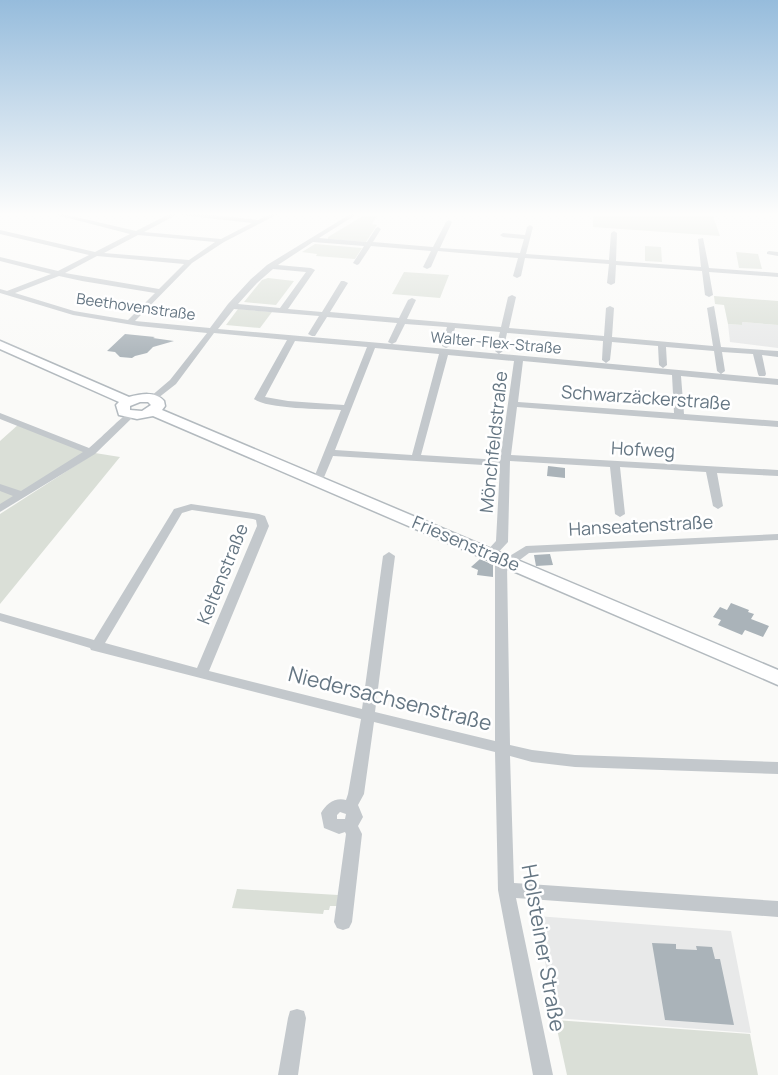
<svg xmlns="http://www.w3.org/2000/svg" width="778" height="1075" viewBox="0 0 778 1075" font-family="Manrope,sans-serif">
<rect width="100%" height="100%" fill="#fafaf8"/>
<path fill="#e8e9e9" d="M 742,322 L 778,325 L 778,348 L 730,342 L 728,324 L 742,325 Z
M 537,916 L 731,931 L 751,1033 L 555,1018 Z"/>
<path fill="#dadfd7" d="M 368,213 L 379,213 L 372,224 L 377,225 L 366,242 L 328,239 L 328,237 Z
M 593,213 L 712,213 L 720,236 L 593,227 Z
M 315,244 L 362,248 L 355,259 L 316,256 L 317,254 L 302,252 Z
M 645,246 L 661,247 L 662,262 L 645,261 Z
M 736,252 L 758,254 L 762,269 L 739,268 Z
M 404,272 L 449,275 L 440,298 L 392,294 Z
M 268,278 L 294,281 L 276,305 L 244,302 L 262,280 Z
M 714,296 L 778,301 L 778,325 L 742,322 L 742,325 L 728,324 L 724,305 L 715,304 Z
M 238,309 L 272,312 L 260,328 L 226,325 Z
M 19,424 L 91,452 L 0,509 L 0,441 Z
M 95,453 L 120,457 L 0,604 L 0,514 Z
M 237,889 L 338,895 L 337,906 L 330,906 L 329,910 L 324,910 L 323,914 L 232,908 Z
M 555,1020 L 750,1034 L 758,1075 L 567,1075 Z"/>
<path fill="#aab3b9" d="M 125,334 L 155,337 L 153,338 L 174,341 L 153,347 L 147,353 L 135,356 L 132,358 L 120,357 L 115,352 L 107,351 Z
M 548,466 L 565,468 L 565,478 L 547,476 Z
M 550,554 L 553,565 L 536,566 L 534,555 Z
M 480,559 L 493,565 L 493,577 L 477,575 L 478,570 L 471,567 Z
M 731,603 L 749,610 L 748,612 L 754,614 L 751,619 L 769,626 L 763,637 L 745,630 L 742,635 L 718,625 L 721,620 L 713,617 L 720,607 L 727,610 Z
M 652,943 L 676,944 L 676,949 L 697,950 L 696,946 L 712,947 L 715,959 L 720,959 L 734,1025 L 665,1020 Z"/>
<g fill="none" stroke-linecap="round" stroke-linejoin="round">
<defs>
<path id="secondary" d="M 0,341 L 129,397 C 141,394 155,391 164,401 L 165,406 L 162,410 L 778,670 L 778,685 L 153,416 L 137,419 L 119,415 L 116,405 L 119,402 L 0,349 ZM 140,402 L 148,402 L 151,405 L 142,411 L 130,410 L 130,406 Z"/>
</defs>
<use href="#secondary" stroke="#b3babf" stroke-width="3"/>
<path fill="#c3c8cc" fill-rule="evenodd" d="M 49,213 L 59,213 L 136,231 L 171,213 L 195,213 L 258,220 L 272,213 L 280,213 L 224,242 L 192,263 L 135,321 L 210,328 L 228,304 L 251,279 L 267,265 L 352,213 L 355,215 L 354,216 L 319,238 L 367,242 L 376,228 L 378,227 L 381,229 L 373,242 L 433,247 L 446,222 L 449,220 L 452,222 L 440,248 L 520,253 L 524,239 L 503,237 L 500,235 L 503,233 L 525,235 L 527,227 L 530,225 L 533,227 L 526,254 L 609,260 L 611,233 L 614,231 L 617,233 L 616,261 L 701,267 L 698,239 L 703,238 L 709,268 L 778,273 L 778,277 L 709,272 L 713,295 L 709,297 L 705,295 L 702,271 L 616,265 L 615,283 L 611,285 L 607,283 L 609,264 L 525,258 L 521,276 L 517,278 L 513,276 L 518,258 L 438,251 L 431,267 L 427,269 L 423,267 L 431,251 L 371,246 L 359,264 L 357,265 L 353,263 L 364,246 L 313,242 L 278,265 L 311,268 L 315,270 L 288,309 L 322,312 L 341,281 L 344,281 L 348,283 L 330,312 L 399,318 L 408,300 L 412,298 L 416,300 L 407,319 L 501,327 L 508,297 L 512,295 L 516,297 L 509,328 L 604,336 L 606,308 L 610,306 L 614,308 L 612,337 L 713,346 L 707,308 L 714,306 L 721,347 L 778,351 L 778,357 L 762,355 L 766,374 L 765,376 L 759,376 L 758,374 L 753,354 L 722,352 L 725,371 L 721,374 L 717,371 L 714,351 L 666,347 L 667,365 L 663,368 L 659,365 L 658,346 L 612,342 L 610,360 L 606,363 L 602,360 L 603,341 L 507,333 L 503,351 L 499,354 L 495,351 L 500,332 L 455,328 L 450,346 L 446,348 L 442,346 L 447,327 L 405,324 L 396,342 L 392,344 L 778,379 L 778,385 L 681,376 L 684,414 L 778,421 L 778,427 L 517,407 L 511,455 L 778,470 L 778,476 L 717,473 L 723,506 L 718,509 L 713,506 L 706,472 L 620,467 L 625,514 L 620,517 L 615,514 L 610,467 L 510,461 L 508,542 L 494,557 L 486,557 L 484,554 L 496,541 L 500,466 L 333,456 L 322,482 L 314,482 L 313,480 L 341,410 C 323,409 267,409 254,399 L 287,340 L 214,333 L 176,384 L 153,402 L 148,399 L 150,397 L 170,380 L 207,333 L 139,326 L 73,315 L 0,293 L 0,289 L 7,291 L 51,274 L 0,261 L 0,257 L 58,271 L 89,255 L 0,234 L 0,230 L 95,252 L 130,234 ZM 178,214 L 180,215 L 252,223 L 221,239 L 144,232 ZM 138,235 L 215,242 L 189,260 L 104,253 ZM 97,256 L 184,264 L 159,289 L 65,273 ZM 273,269 L 306,272 L 280,308 L 238,304 L 257,283 ZM 59,276 L 82,281 L 155,293 L 128,320 L 74,311 L 15,293 ZM 234,309 L 319,316 L 308,334 L 312,336 L 315,336 L 327,317 L 397,323 L 388,342 L 392,344 L 218,329 ZM 295,341 L 367,347 L 344,405 L 288,401 L 265,397 ZM 375,348 L 439,354 L 412,455 L 335,450 ZM 448,355 L 514,361 L 500,460 L 421,455 ZM 523,361 L 672,375 L 674,413 L 518,402 Z
M 769,251 L 778,252 L 778,256 L 767,254 L 767,252 Z
M 130,412 L 135,415 L 133,417 L 95,454 L 0,512 L 0,504 L 13,496 L 0,491 L 0,484 L 21,491 L 83,452 L 0,419 L 0,413 L 89,448 C 98,441 123,415 130,412 Z
M 191,504 L 259,514 L 265,516 L 269,526 L 209,671 L 362,709 L 383,556 L 389,552 L 395,556 L 375,712 L 495,741 L 495,564 L 500,557 L 508,557 L 526,546 L 778,534 L 778,540 L 529,553 L 513,565 L 507,565 L 510,745 L 532,750 L 575,755 L 778,762 L 778,774 L 575,767 L 532,762 L 510,756 L 514,883 L 778,901 L 778,917 L 516,898 L 553,1075 L 533,1075 L 498,890 L 495,752 L 374,722 L 364,794 L 358,805 L 363,817 L 358,826 L 362,834 L 352,922 L 349,928 L 343,930 L 337,928 L 334,922 L 346,834 L 345,832 L 339,834 L 324,828 L 321,813 C 326,804 335,797 346,800 L 348,794 L 361,719 L 91,650 L 90,648 L 0,621 L 0,613 L 94,640 L 174,509 ZM 192,510 L 253,519 L 256,520 L 257,526 L 197,668 L 105,643 L 182,513 ZM 340,812 L 346,814 L 345,819 L 337,819 L 337,815 Z
M 297,1009 L 304,1011 L 306,1018 L 298,1075 L 278,1075 L 288,1018 L 290,1011 Z"/>
<use href="#secondary" fill="#fff" fill-rule="evenodd"/>
</g>
<linearGradient id="sky" x2="0" y2="1"><stop stop-color="#96bcdc"/><stop offset="0.59" stop-color="#fdfdfc"/><stop offset="1" stop-color="#fdfdfc" stop-opacity="0"/></linearGradient>
<rect width="778" height="363" fill="url(#sky)"/>
<g text-anchor="middle" stroke-width="5" stroke-linejoin="round" paint-order="stroke">
<g font-size="15" fill="#657683" stroke="#fff">
<text transform="translate(136 307) rotate(8)" y="5">Beethovenstraße</text>
<text transform="translate(496 343) rotate(5)" y="5">Walter-Flex-Straße</text>
</g>
<g font-size="18" fill="#657683" stroke="#fff">
<text transform="translate(646 398) rotate(4)" y="6">Schwarzäckerstraße</text>
<text transform="translate(494 442) rotate(-84)" y="6">Mönchfeldstraße</text>
<text transform="translate(643 450) rotate(3)" y="6">Hofweg</text>
<text transform="translate(641 526) rotate(-3)" y="6">Hanseatenstraße</text>
<text transform="translate(466 544) rotate(23)" y="6">Friesenstraße</text>
<text transform="translate(223 574) rotate(-68)" y="6">Keltenstraße</text>
</g>
<g font-size="21" fill="#657683" stroke="#fff">
<text transform="translate(390 699) rotate(14)" y="7">Niedersachsenstraße</text>
<text transform="translate(543 948) rotate(80)" y="7">Holsteiner Straße</text>
</g>
</g>
</svg>
